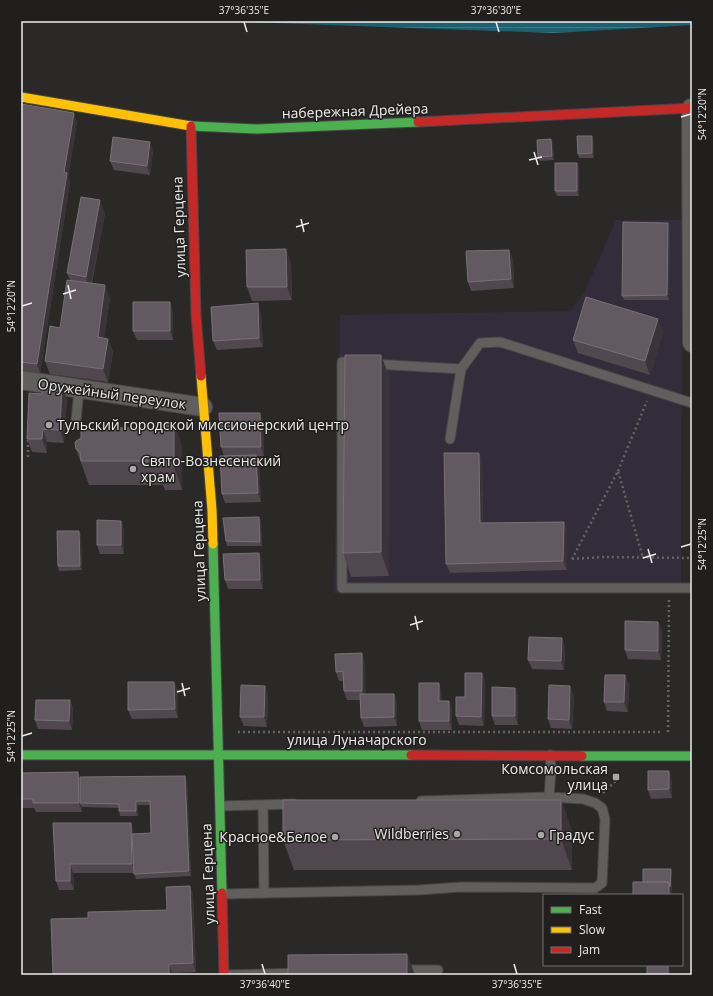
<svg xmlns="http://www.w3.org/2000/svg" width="713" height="996" viewBox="0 0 713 996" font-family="'Open Sans',sans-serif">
<defs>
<pattern id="water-rules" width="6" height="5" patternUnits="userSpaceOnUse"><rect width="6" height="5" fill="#1c6172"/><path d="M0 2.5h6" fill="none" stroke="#3d7886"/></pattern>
</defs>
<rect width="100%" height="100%" fill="#2a2928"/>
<path fill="#332c3a" d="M 616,220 L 682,220 L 681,593 L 334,593 L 340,315 L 570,311 L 584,293 Z"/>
<path fill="url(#water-rules)" d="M 219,21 L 692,21 L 692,25 L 554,33 Z"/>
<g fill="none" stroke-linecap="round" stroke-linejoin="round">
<defs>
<path id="lane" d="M 357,363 L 342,362 L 342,588 L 692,588
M 373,364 L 461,369
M 76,421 L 79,389
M 450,439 L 461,369 L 480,343 L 500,342 L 692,403
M 421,801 L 549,797
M 263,805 L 264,893
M 220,806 L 294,804
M 223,894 L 419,890 L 461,887 L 595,888 L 602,883 L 605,819 L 602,808 L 595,803 L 583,799 L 549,797 L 551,770 L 550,755
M 402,970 L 438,970
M 224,975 L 301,973"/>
<path id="street" d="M 691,108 L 692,343
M 21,380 L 203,407"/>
<path id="fast" d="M 191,126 L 257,129 L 418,122
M 213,544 L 222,893
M 21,755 L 411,755
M 582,756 L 692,756"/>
<path id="slow" d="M 21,97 L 191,126
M 201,376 L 212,510 L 213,544"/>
<path id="jam" d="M 418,122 L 692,108
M 191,126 L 196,315 L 201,376
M 411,755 L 582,756
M 222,893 L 224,975"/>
</defs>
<use href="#lane" stroke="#474645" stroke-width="11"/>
<use href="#street" stroke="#474645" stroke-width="20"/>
<use href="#fast" stroke="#474645" stroke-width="11"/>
<use href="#slow" stroke="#474645" stroke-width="11"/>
<use href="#jam" stroke="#474645" stroke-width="11"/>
<path stroke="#656463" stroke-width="2.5" stroke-dasharray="2 3" stroke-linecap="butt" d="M 28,457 L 28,439
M 618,471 L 647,401
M 572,559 L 618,471 L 643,558
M 572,559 L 603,557 L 692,558
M 238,732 L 663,732
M 668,732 L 669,600
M 603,793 L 621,776"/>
<use href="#lane" stroke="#605f5e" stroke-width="9"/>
<use href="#street" stroke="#605f5e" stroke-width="18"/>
<use href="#fast" stroke="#4caf50" stroke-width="9"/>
<use href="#slow" stroke="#ffc107" stroke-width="9"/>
<use href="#jam" stroke="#c62828" stroke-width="9"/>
</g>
<path fill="#51484f" d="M 21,104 L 77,122 L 68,176 L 70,182 L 40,373 L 21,370 Z
M 593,140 L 594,158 L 579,158 L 578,154 Z
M 553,143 L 554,160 L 540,161 L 538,157 Z
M 153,151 L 150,175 L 114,170 L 110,161 Z
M 579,167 L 579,196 L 557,196 L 555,191 Z
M 105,213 L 92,283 L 110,298 L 104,338 L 108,339 L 113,352 L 108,382 L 50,374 L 45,361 L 60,328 L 70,280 L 67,273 Z
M 670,227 L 669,300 L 624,300 L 622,296 Z
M 513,259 L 514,288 L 471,291 L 468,282 Z
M 291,262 L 292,300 L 252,301 L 247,287 Z
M 173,311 L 173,340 L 137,340 L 133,331 Z
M 261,313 L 263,347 L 217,350 L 213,341 Z
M 663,332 L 650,375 L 578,353 L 573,340 Z
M 381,355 L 390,379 L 389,576 L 351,577 L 343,553 Z
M 67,399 L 64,443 L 47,442 L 47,453 L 32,452 L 27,439 Z
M 263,422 L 264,456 L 256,456 L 259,464 L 261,502 L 225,503 L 222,494 L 224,456 L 221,447 Z
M 174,423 L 182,447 L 182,490 L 165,490 L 163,485 L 89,485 L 76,449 Z
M 479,453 L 482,462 L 483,523 L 564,522 L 567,531 L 567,570 L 450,573 L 446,564 Z
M 259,517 L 261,521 L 262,546 L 227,546 L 226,541 Z
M 121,521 L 124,530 L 124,554 L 100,554 L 97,545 Z
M 79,531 L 81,535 L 82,570 L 59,571 L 58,566 Z
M 259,553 L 262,562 L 263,589 L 228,589 L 225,580 Z
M 658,622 L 662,631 L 661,660 L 628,659 L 625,650 Z
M 565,647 L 564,670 L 532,669 L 528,660 Z
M 365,662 L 365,694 L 394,694 L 397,703 L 397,726 L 364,727 L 361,718 L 360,700 L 347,700 L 344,691 L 343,681 L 339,681 L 336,672 Z
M 482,673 L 485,682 L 484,726 L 459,725 L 456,716 L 465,697 Z
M 625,675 L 629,685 L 628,712 L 607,711 L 604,702 Z
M 174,682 L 178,691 L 178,718 L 132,719 L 128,710 Z
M 515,688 L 518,697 L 518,725 L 495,725 L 492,716 Z
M 442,693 L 442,701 L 449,701 L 452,710 L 452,730 L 422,730 L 419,721 Z
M 268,695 L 267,727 L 244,726 L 240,717 Z
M 574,695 L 572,729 L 551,728 L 548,719 Z
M 70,700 L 73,709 L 72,730 L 38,729 L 35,720 Z
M 78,772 L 80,777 L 185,776 L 187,780 L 191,876 L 136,879 L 134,873 L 73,873 L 74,890 L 59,890 L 56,881 L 53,823 L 134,832 L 134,834 L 151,833 L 150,805 L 138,805 L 138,816 L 120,816 L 119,811 L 119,808 L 82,807 L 82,812 L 36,812 L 34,808 L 21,808 L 21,773 Z
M 672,780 L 672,798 L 651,799 L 648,790 Z
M 561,800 L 572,831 L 572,870 L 294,870 L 283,840 Z
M 190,886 L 193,895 L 196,972 L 172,973 L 88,918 L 167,910 Z"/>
<path fill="#3a3438" d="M 74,113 L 77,122 L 68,176 L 70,182 L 40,373 L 37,364 L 64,172 Z
M 592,136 L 593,140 L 594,158 L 592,153 Z
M 551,139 L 553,143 L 554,160 L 552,156 Z
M 150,142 L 153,151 L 150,175 L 147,166 Z
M 577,163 L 579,167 L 579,196 L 577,191 Z
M 100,200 L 105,213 L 90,290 L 86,277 Z
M 668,223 L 670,227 L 669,300 L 667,295 Z
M 286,249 L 291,262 L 292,300 L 287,287 Z
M 509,250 L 513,259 L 514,288 L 511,279 Z
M 105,285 L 110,298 L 102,351 L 98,337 Z
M 170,302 L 173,311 L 173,340 L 170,331 Z
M 258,303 L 261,313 L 263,347 L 259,338 Z
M 658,319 L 663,332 L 650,375 L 645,361 Z
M 108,339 L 113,352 L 108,382 L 103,369 Z
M 381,355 L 390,379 L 389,576 L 381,552 Z
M 62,385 L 67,399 L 64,443 L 60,430 Z
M 260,413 L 263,422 L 264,456 L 261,447 Z
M 174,423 L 182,447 L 182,490 L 174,466 Z
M 43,429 L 47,442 L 47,453 L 42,439 Z
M 479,453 L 482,462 L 483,532 L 480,523 Z
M 256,455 L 259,464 L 261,502 L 258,493 Z
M 259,517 L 261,521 L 262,546 L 260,542 Z
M 121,521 L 124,530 L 124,554 L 121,545 Z
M 564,522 L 567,531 L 567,570 L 563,561 Z
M 79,531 L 81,535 L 82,570 L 80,566 Z
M 259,553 L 262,562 L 263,589 L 260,580 Z
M 658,622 L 662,631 L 661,660 L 658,651 Z
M 562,638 L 565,647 L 564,670 L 561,661 Z
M 362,653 L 365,662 L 366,700 L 362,691 Z
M 482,673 L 485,682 L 484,726 L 481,717 Z
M 625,675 L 629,685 L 628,712 L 624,702 Z
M 174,682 L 178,691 L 178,718 L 175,709 Z
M 439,683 L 442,693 L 442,710 L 439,701 Z
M 265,686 L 268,695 L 267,727 L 264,717 Z
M 570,686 L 574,695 L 572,729 L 569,720 Z
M 515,688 L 518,697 L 518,725 L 515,716 Z
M 394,694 L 397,703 L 397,726 L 394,717 Z
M 70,700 L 73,709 L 72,730 L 69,721 Z
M 449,701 L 452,710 L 452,730 L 449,721 Z
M 669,771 L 672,780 L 672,798 L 669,789 Z
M 78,772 L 82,781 L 80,803 L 82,807 L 82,812 L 79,803 Z
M 185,776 L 187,780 L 191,876 L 189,871 Z
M 561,800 L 572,831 L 572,870 L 561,839 Z
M 136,801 L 138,805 L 138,816 L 136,811 Z
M 131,823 L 134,832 L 135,873 L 132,864 Z
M 70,864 L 73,873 L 74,890 L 70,881 Z
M 671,869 L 672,874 L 672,895 L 669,895 L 669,882 Z
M 190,886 L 193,895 L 196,972 L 193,963 Z
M 21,893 L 22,897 L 23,926 L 21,921 Z
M 407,954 L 415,975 L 407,975 Z
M 169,964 L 172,973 L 172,975 L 169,975 Z
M 668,965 L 670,968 L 670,975 L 668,975 Z"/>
<path fill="#625a60" stroke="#787176" d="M 21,104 L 74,113 L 64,172 L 67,173 L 37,364 L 21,362 Z
M 577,136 L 592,136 L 592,153 L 578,154 Z
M 113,137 L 150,142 L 147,166 L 110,161 Z
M 551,139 L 552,156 L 538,157 L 537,140 Z
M 555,163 L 577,163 L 577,191 L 555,191 Z
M 81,197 L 100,200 L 86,277 L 67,273 Z
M 623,222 L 668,223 L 667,295 L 622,296 Z
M 286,249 L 287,287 L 247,287 L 246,250 Z
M 509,250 L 511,279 L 468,282 L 466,251 Z
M 67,280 L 105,285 L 98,337 L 108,339 L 103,369 L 45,361 L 50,326 L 60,328 Z
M 586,297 L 658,319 L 645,361 L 573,340 Z
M 133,302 L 170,302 L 170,331 L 133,331 Z
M 258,303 L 259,338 L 213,341 L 211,307 Z
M 345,355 L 381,355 L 381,552 L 343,553 Z
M 43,384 L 62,385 L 60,430 L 43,429 L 42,439 L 27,439 L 29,393 L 42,394 Z
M 219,413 L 260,413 L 261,447 L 221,447 Z
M 156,423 L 174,423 L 174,466 L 156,466 L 156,461 L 81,461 L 80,452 L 76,449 L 75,443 L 76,441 L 81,438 L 81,428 L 156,428 Z
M 444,453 L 479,453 L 480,523 L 564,522 L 563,561 L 446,564 Z
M 256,455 L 258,493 L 222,494 L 220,456 Z
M 259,517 L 260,542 L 226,541 L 223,518 Z
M 97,520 L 121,521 L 121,545 L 97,545 Z
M 57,531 L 79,531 L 80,566 L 58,566 Z
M 259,553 L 260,580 L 225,580 L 223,554 Z
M 625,621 L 658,622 L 658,651 L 625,650 Z
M 529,637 L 562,638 L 561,661 L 528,660 Z
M 362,653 L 362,691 L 344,691 L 343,671 L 336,672 L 335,654 Z
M 465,673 L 482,673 L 481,717 L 456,716 L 456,697 L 465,697 Z
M 605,675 L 625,675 L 624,702 L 604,702 Z
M 128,682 L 174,682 L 175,709 L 128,710 Z
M 419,683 L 439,683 L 439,701 L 449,701 L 449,721 L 419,721 Z
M 241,685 L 265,686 L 264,717 L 240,717 Z
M 549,685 L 570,686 L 569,720 L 548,719 Z
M 492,687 L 515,688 L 515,716 L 492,716 Z
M 360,694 L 394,694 L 394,717 L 361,718 Z
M 36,700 L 70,700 L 69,721 L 35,720 Z
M 648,771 L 669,771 L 669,789 L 648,790 Z
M 78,772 L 79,803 L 33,803 L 33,799 L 21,799 L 21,773 Z
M 185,776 L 189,871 L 134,874 L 132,834 L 151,833 L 150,801 L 136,801 L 136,811 L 119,811 L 119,804 L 80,803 L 80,777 Z
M 283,800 L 561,800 L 561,839 L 283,840 Z
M 53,823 L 131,823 L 132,864 L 70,864 L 70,881 L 56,881 Z
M 643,869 L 671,869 L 670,887 L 669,882 L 643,882 Z
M 633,882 L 669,882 L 669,895 L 633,895 Z
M 190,886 L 193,963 L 169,964 L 169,975 L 53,975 L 51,919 L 88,918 L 88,912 L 167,910 L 166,887 Z
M 407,954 L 407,975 L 288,975 L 288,955 Z
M 647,965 L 668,965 L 668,975 L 647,975 Z"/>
<path fill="none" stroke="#eeedec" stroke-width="1.5" d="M 244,22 L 247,32M 496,22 L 499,32M 681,117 L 691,114M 534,152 L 538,165M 529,160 L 542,157M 301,219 L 304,232M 296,227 L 309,223M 68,285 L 71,299M 63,294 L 76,290M 22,306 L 32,303M 681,547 L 691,544M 648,549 L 652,563M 643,558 L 656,554M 415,616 L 418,630M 410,625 L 423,621M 182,683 L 185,696M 177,692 L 190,688M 22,736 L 32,733M 262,964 L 265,974M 514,964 L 517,974"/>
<g fill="#a9a8a7" stroke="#211f1e" stroke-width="1.5">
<circle cx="49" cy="425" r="4"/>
<circle cx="133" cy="469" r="4"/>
<rect x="612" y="773" width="8" height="8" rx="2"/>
<circle cx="457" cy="834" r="4"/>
<circle cx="541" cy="835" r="4"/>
<circle cx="335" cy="837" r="4"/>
</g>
<g text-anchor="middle" stroke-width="3" stroke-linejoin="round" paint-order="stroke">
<g font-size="14" fill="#eeedec" stroke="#211f1e">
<text transform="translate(355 111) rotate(-2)" y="5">набережная Дрейера</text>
<text transform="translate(179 227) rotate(-92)" y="5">улица Герцена</text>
<text transform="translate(112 394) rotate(8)" y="5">Оружейный переулок</text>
<text transform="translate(199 551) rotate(-92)" y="5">улица Герцена</text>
<text x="357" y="745">улица Луначарского</text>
<text transform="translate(208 874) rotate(-92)" y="5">улица Герцена</text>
</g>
<g font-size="14" fill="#eeedec" stroke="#211f1e" text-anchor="start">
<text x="57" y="430">Тульский городской миссионерский центр</text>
<text x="141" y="466">Свято-Вознесенский<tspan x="141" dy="16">храм</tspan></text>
<text x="608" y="774" text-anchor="end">Комсомольская<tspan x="608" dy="16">улица</tspan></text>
<text x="449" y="839" text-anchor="end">Wildberries</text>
<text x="549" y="840">Градус</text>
<text x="327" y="842" text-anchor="end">Красное&amp;Белое</text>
</g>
</g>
<rect width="713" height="996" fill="none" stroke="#211f1e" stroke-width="44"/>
<rect x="543" y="894" width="140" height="72" fill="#211f1e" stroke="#737170"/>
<rect x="551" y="907" width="20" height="6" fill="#4caf50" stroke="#737170"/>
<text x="579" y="914" font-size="12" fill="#eeedec">Fast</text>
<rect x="551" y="927" width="20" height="6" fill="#ffc107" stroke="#737170"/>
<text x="579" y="934" font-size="12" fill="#eeedec">Slow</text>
<rect x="551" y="947" width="20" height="6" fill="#c62828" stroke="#737170"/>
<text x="579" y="954" font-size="12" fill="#eeedec">Jam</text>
<rect x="22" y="22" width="669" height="952" fill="none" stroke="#eeedec" stroke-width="1.5"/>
<g font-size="10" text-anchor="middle" fill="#eeedec">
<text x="244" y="14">37°36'35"E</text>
<text x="496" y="14">37°36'30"E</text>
<text transform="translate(702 114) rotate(-90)" y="4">54°12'20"N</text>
<text transform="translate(11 306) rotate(-90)" y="4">54°12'20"N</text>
<text transform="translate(702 544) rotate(-90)" y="4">54°12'25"N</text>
<text transform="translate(11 736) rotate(-90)" y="4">54°12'25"N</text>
<text x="265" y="988">37°36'40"E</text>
<text x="517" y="988">37°36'35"E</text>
</g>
</svg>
